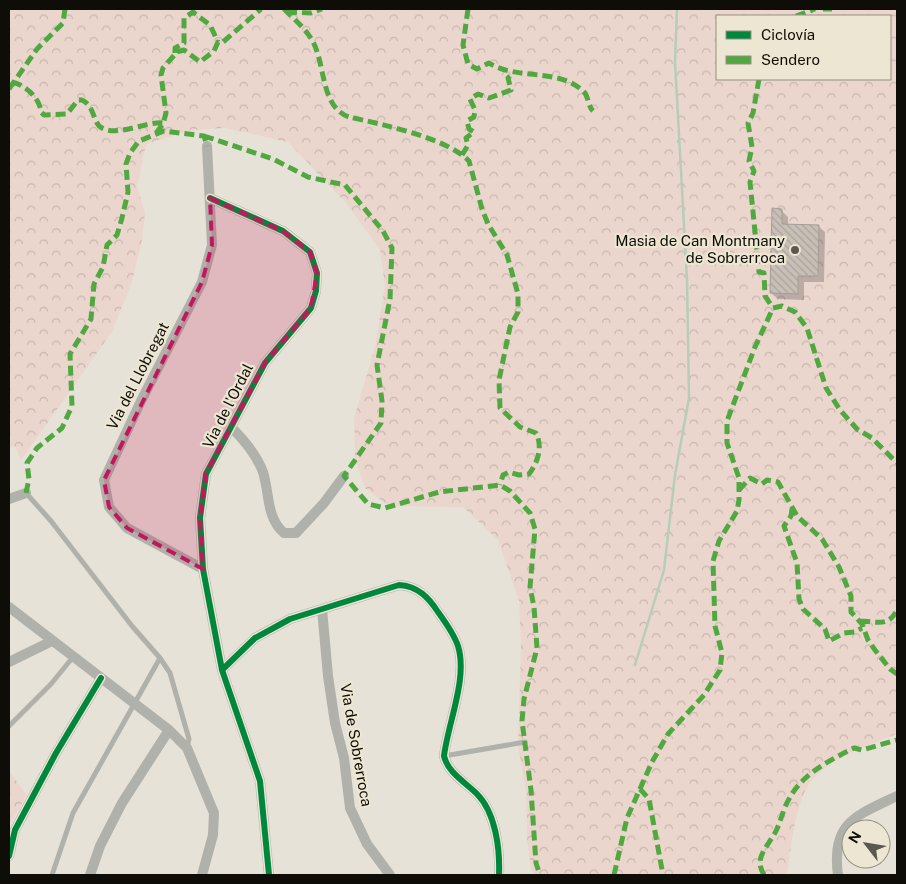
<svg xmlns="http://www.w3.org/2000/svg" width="906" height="884" viewBox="0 0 906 884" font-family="'Public Sans',sans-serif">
<defs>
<pattern id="forest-crowns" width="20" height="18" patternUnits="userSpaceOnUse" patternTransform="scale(1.25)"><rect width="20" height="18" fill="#ebd6cd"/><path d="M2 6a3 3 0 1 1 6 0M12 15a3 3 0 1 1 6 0" fill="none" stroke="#c8b6af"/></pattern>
<pattern id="building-back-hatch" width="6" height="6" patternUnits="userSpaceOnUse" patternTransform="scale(1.25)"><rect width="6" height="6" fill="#c8c0b7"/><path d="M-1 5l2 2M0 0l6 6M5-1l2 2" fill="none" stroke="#aba49c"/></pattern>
</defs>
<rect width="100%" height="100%" fill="#e6e2d8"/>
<path fill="url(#forest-crowns)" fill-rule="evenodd" d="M 9,9 L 897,9 L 897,734 C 869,745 834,756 813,779 C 795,799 791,849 787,875 L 535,875 L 531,869 L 527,839 L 526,791 L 518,746 L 521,645 L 519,601 L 498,540 L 463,507 L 389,506 L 365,488 L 355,459 L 354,418 L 375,347 L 385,286 L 380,250 L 347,204 L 288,142 L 225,128 L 191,130 L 146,144 L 137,187 L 145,213 L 142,240 L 132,282 L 112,332 L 21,460 L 15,446 L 9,448 ZM 717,16 L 890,16 L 890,79 L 717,79 Z
M 9,771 L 27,795 L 12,821 L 9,822 Z"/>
<path fill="#0003" d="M 781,210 L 788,217 L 788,225 L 818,226 L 825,232 L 824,282 L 804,282 L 804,300 L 778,299 L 771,293 Z"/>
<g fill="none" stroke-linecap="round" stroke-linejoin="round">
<path stroke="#b6ceb8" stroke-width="2.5" d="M 635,665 L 664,570 L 675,475 L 689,398 L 687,280 L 675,62 L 677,9"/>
</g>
<path fill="url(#building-back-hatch)" stroke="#a29e97" d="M 772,208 L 782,209 L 782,224 L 819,225 L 818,276 L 798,276 L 798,294 L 770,293 Z"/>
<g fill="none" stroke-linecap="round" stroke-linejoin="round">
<path stroke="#b0b1aa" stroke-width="5" d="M 26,493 L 51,521 L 132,626 L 160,658 L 73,813 L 52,875
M 160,658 L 170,673 L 189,739 L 187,748
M 9,726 L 51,684 L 73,657
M 444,756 L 525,742"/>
<path stroke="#b0b1aa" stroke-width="10" d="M 210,198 L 283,231 L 310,252 L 317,273 L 316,291 L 311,308 L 265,363 L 206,474 L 200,518 L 203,569 L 222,670
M 232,428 C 244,440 257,456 263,472 C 270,495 266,517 284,533 L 296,533 L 324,503 L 344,476
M 9,499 L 26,493
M 203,569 L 127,528 L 109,507 L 104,480 L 141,401 L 202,282 L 212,245 L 207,146
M 9,607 L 169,730 L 187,748 L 214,813 L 213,835 L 202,875
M 322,609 L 328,676 L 335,723 L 344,758 L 350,808 L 367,844 L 390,875
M 9,662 L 52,641
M 9,856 L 15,830 L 56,753 L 101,678
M 90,875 L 100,846 L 122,803 L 169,730
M 269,875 L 260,781 L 222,670 L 255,638 L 290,619 L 399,585 C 418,586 429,598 438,612 C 446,623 454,634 458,646 C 468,678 448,723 444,756 C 448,773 465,782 477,794 C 496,813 500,850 499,875
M 838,875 C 831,823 855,816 897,796"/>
<path stroke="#51a841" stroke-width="5" stroke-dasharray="10 5" stroke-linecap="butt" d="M 284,9 C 294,19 305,28 312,40 C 326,64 320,107 349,117 C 381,124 447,138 469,161 L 482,209 L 488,224 L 507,255 L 518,294 L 518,312 L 510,327 L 499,380 L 500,408 L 520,427 L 536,433 C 543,447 538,462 529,474 L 519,475 L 509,472 L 503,475 L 500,485
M 468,9 L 463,45 L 468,64 L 477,69 L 489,63 C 517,81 561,67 585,93 C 589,99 588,106 593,111
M 823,9 L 832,9
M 287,12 L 311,13 L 322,9
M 796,16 L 815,9
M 175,53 L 175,48 L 184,43 L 184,18 L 193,12 L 210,25 L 218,42
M 759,79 L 753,113 L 748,123 L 752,147 L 749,161 L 754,171 L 750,182 L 759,272 L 764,273 L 765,296 L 773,308
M 12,82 C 25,85 40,98 41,112 L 44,115 L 67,114 L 78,100 L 82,100 C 95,106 93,124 102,128 C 118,137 146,121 164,123
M 9,89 L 37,49 L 63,23 L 65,9
M 156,133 L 163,124 L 166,113 L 161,75 L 163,68 L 177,52 L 184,50 L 200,62 L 214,51 L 218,42 L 223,42 L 261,9
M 204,136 L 273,159 L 308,177 L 345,185 L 383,231 L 392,248 L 390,299 L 377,365 L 382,401 L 381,423 L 344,476 L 368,504 L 385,508 L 439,492 L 500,485 L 510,491 L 530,513 L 535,529 L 530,587 L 534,607 L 537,648 L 524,699 L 522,721 L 531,790 L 536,863 L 540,875
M 462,155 L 468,145 L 466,138 L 474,132 L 469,129 L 467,121 L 474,117 L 475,110 L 470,99 L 478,94 L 489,98 L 511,90 L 508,78 L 513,73
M 739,490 L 750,478 L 762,484 L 767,480 L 778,482 L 797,516 L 822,539 L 839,567 L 851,596 L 851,612 L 862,624 L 868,640 L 875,650 L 890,669 L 897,674
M 26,493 L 29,479 L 27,463 L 37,448 L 62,428 L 72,406 L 70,354 L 91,319 L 94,284 L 103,267 L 107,245 L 117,235 L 122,218 L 128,192 L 126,164 L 130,153 L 139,141 L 164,131 L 204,136 L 207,146
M 792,509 L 791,516 L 784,526 L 797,563 L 799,599 L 803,609 L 825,629 L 829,641 L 844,633 L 855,632 L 862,628
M 860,621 C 877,621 888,628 897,610
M 640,789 L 649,799 L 663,875
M 614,875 L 627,818 L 652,762 L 668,734 L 704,695 L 720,670 L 722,653 L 715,626 L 713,561 L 719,541 L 737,511 L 739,500 L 739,478 L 727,443 L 727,421 L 755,347 L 773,308 L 782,306 L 795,312 L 807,328 L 826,388 L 840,410 L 857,429 L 872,438 L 897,463
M 764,875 C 753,857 768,847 776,831 C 781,821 783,809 789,799 C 802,774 830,760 854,748 L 862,750 L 897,740"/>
<defs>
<path id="cycleway" d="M 210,198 L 283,231 L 310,252 L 317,273 L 316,291 L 311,308 L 265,363 L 206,474 L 200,518 L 203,569 L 222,670
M 9,856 L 15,830 L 56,753 L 101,678
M 269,875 L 260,781 L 222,670 L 255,638 L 290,619 L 399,585 C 418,586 429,598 438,612 C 446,623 454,634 458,646 C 468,678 448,723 444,756 C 448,773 465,782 477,794 C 496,813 500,850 499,875"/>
</defs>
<use href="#cycleway" stroke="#ece6d2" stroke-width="9"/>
<use href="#cycleway" stroke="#00873e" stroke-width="6"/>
</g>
<path fill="#c2185b" fill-opacity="0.2" stroke="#c2185b" stroke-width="4" stroke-dasharray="10 6" stroke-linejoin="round" d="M 210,198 L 283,231 L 310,252 L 317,273 L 311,308 L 265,363 L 206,474 L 200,518 L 203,569 L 127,528 L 109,507 L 104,480 L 202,282 L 212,245 Z"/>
<circle fill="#5a5850" stroke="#ece6d2" stroke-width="2" cx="795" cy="250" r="5"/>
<g text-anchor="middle" stroke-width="4.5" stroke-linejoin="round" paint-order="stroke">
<g font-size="15" fill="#0f0d07" stroke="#ece6d2" text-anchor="end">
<text x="785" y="246">Masia de Can Montmany<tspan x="785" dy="17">de Sobrerroca</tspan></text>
</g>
<g font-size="15" fill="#0f0d07" stroke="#ece6d2">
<text transform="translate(138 376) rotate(-63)" y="5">Via del Llobregat</text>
<text transform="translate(228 406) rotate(-63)" y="5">Via de l'Ordal</text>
<text transform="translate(356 745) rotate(80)" y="5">Via de Sobrerroca</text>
</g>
</g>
<rect width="906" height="884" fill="none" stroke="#0f0d07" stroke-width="20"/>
<rect x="716" y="15" width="175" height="65" fill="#ece6d2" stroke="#948f81"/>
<rect x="726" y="31" width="25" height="8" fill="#00873e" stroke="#948f81"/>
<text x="761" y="40" font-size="15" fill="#0f0d07">Ciclovía</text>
<rect x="726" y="56" width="25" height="8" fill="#51a841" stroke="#948f81"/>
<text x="761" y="65" font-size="15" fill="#0f0d07">Sendero</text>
<g transform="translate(866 844) rotate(301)"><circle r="24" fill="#ece6d2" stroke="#948f81"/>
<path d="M0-4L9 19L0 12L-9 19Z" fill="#5a5850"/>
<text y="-8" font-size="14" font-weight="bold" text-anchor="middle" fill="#0f0d07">N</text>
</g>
</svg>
